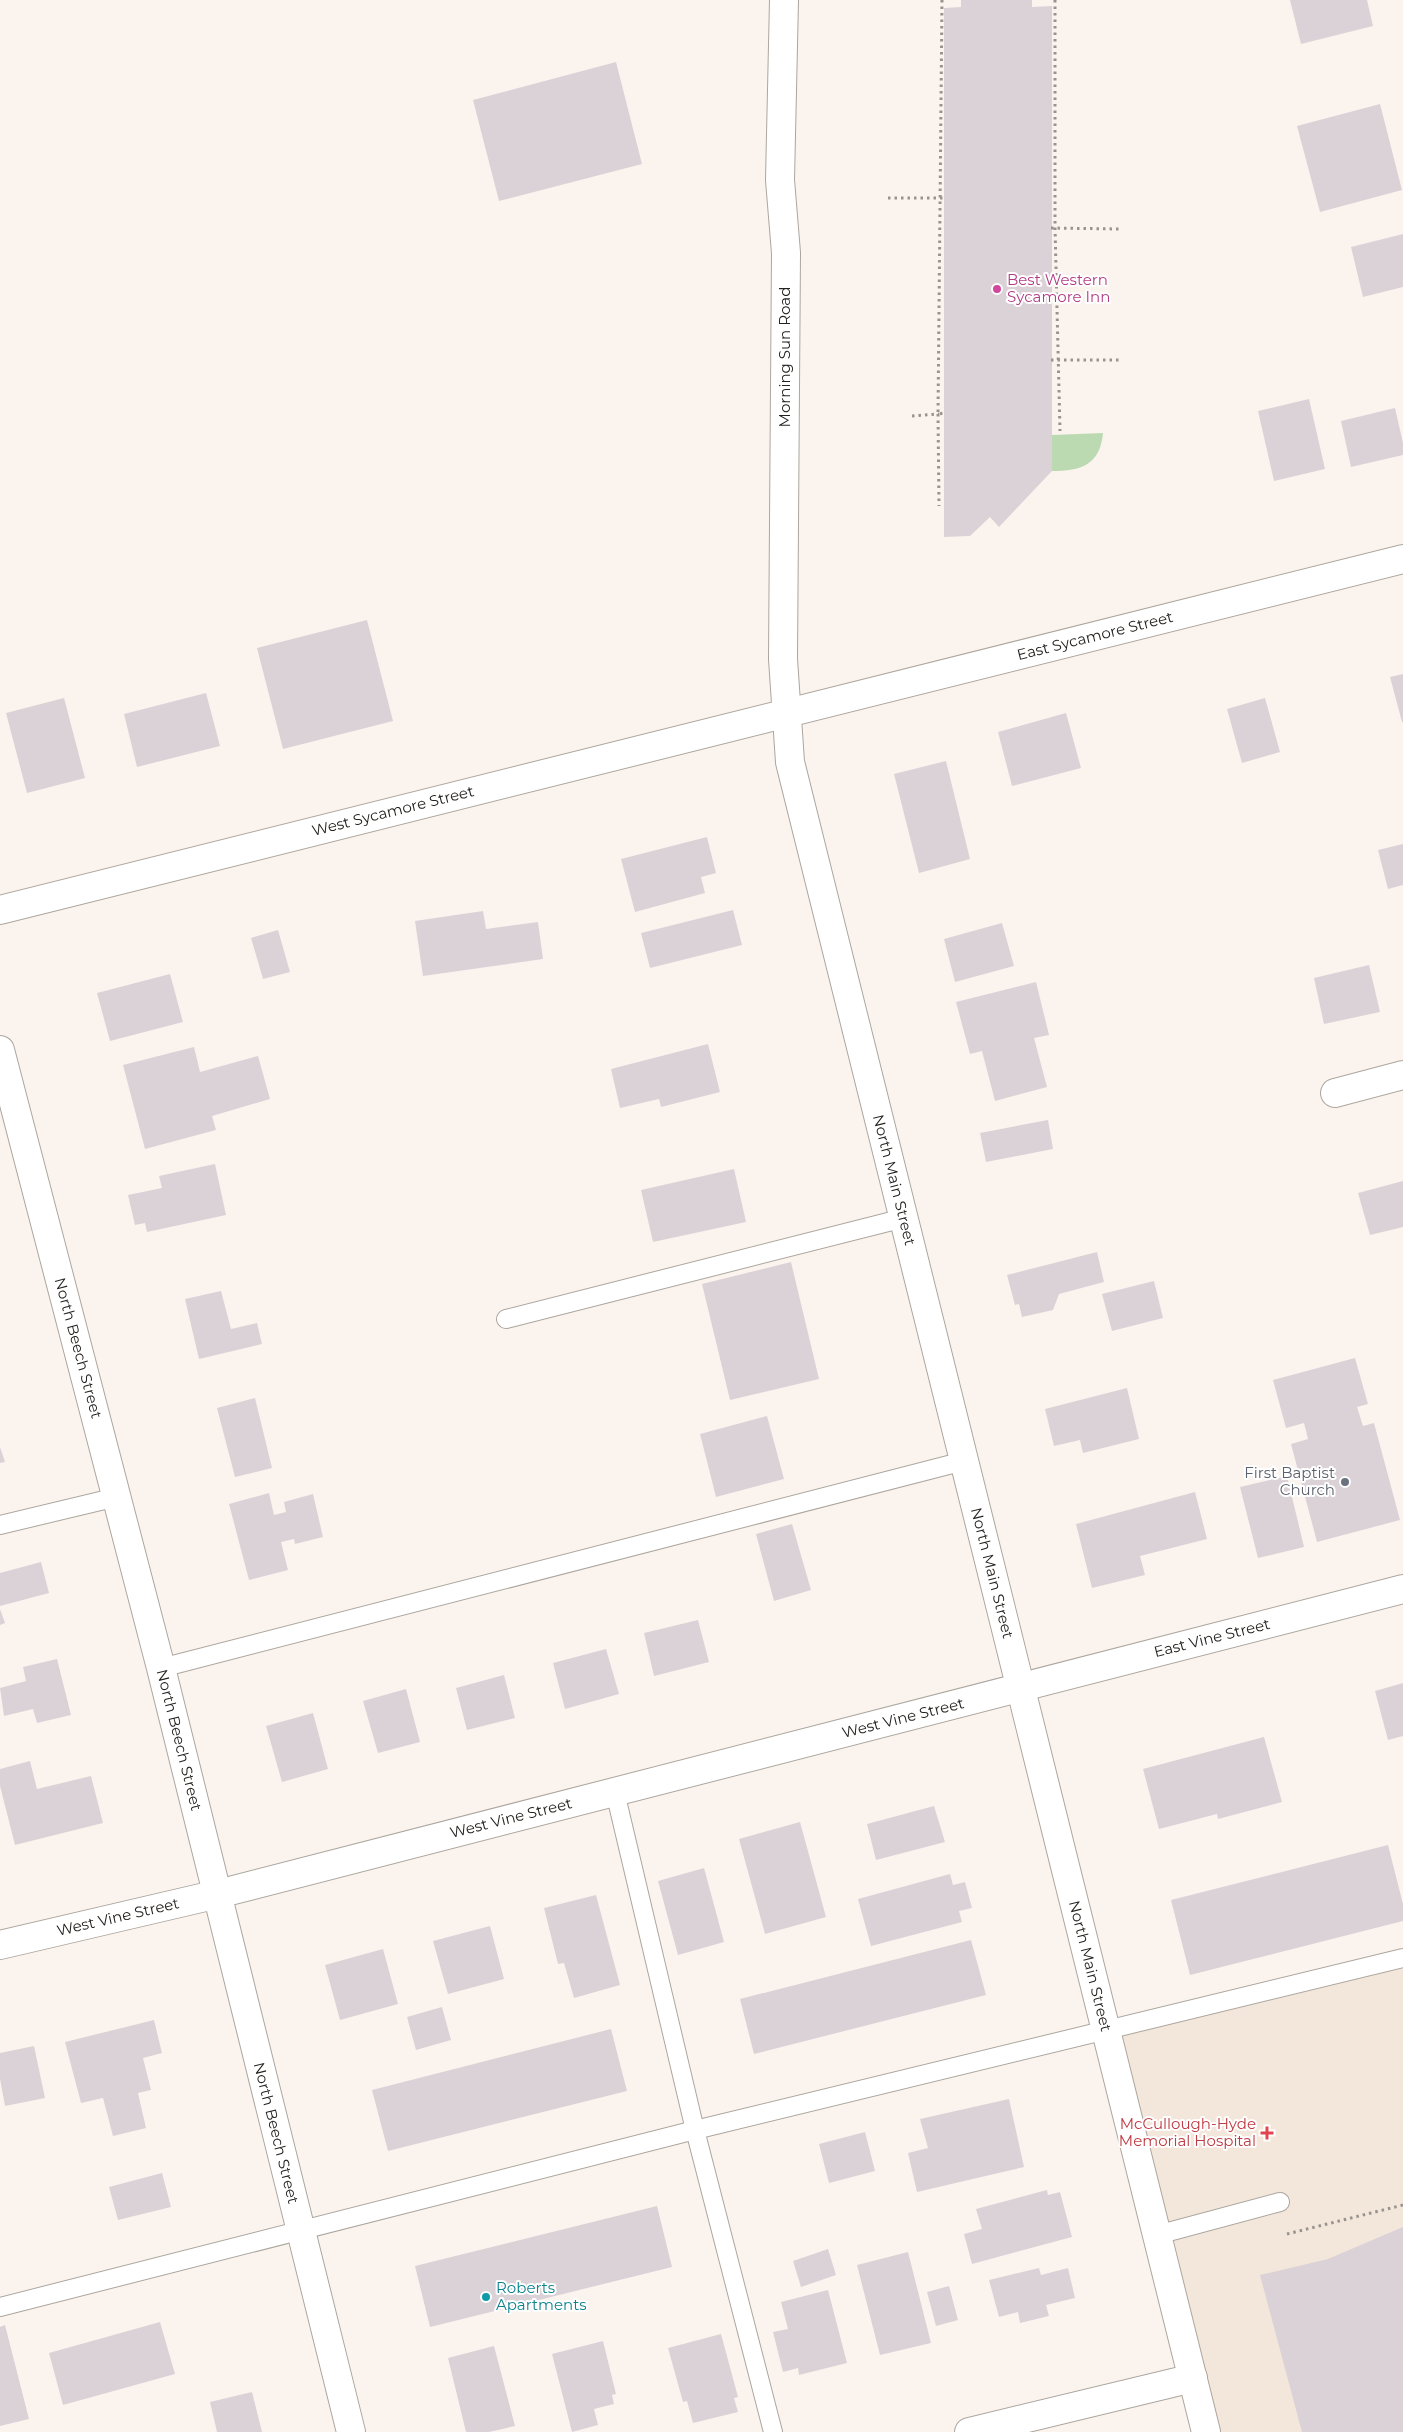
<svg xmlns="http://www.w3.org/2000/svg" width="1403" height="2432" viewBox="0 0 1403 2432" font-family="Montserrat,sans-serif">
<rect width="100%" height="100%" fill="#fbf4ee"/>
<path fill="#f3e6da" d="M 1403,1958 L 1403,2432 L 1206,2432 L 1106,2030 Z"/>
<path fill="#bcdab1" d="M 1103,433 C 1100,465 1081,471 1052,471 L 1052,435 Z"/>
<path fill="#dbd2d8" d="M 961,0 L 1032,0 L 1032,7 L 1052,6 L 1052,471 L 999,527 L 990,517 L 970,536 L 944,537 L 944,8 L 961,7 Z
M 1290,0 L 1367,0 L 1373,26 L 1301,44 Z
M 616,62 L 642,164 L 499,201 L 473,100 Z
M 1380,104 L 1402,190 L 1320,212 L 1297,126 Z
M 1403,234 L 1403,287 L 1363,297 L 1351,247 Z
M 1309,399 L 1325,469 L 1274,481 L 1258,411 Z
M 1395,408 L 1403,443 L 1403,455 L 1351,467 L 1341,421 Z
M 367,620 L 393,721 L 283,749 L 257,648 Z
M 1403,674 L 1403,722 L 1402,722 L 1390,677 Z
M 206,693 L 220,746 L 137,767 L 124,714 Z
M 64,698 L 85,778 L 27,793 L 6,713 Z
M 1265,698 L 1280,752 L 1242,763 L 1227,709 Z
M 1066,713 L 1081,768 L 1012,786 L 998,732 Z
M 946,761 L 970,859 L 919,873 L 894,774 Z
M 707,837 L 716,873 L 701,877 L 705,893 L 635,912 L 621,859 Z
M 1403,844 L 1403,885 L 1388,889 L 1378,850 Z
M 733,910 L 742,945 L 650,968 L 641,933 Z
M 483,911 L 486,929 L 538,922 L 543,959 L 423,976 L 415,921 Z
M 1002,923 L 1014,966 L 955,982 L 944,939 Z
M 278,930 L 290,972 L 263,979 L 251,938 Z
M 1369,965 L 1380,1012 L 1324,1024 L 1314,978 Z
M 170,974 L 183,1022 L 110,1041 L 97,993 Z
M 1036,982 L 1049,1035 L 1034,1038 L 1047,1087 L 995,1101 L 982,1051 L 970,1054 L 956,1002 Z
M 708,1044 L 720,1092 L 661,1107 L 659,1099 L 620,1108 L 611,1069 Z
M 194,1047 L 200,1072 L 258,1056 L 270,1099 L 212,1116 L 216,1130 L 145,1149 L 123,1065 Z
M 1048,1120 L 1053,1149 L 986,1162 L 980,1133 Z
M 215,1164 L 226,1215 L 147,1232 L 145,1223 L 135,1225 L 128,1195 L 162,1188 L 159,1176 Z
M 734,1169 L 746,1222 L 653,1242 L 641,1190 Z
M 1403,1181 L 1403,1227 L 1370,1235 L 1358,1193 Z
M 1097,1252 L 1104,1282 L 1059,1294 L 1053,1310 L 1022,1317 L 1019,1304 L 1015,1305 L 1007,1275 Z
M 791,1262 L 819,1379 L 730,1400 L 702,1284 Z
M 1154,1281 L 1163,1318 L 1112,1331 L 1102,1294 Z
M 221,1291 L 231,1329 L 257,1323 L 262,1344 L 199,1359 L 185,1299 Z
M 1355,1358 L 1368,1404 L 1357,1407 L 1363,1426 L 1374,1423 L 1400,1520 L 1317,1542 L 1291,1444 L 1308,1439 L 1304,1423 L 1286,1428 L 1273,1380 Z
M 1127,1388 L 1139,1439 L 1083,1453 L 1080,1440 L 1054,1446 L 1045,1409 Z
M 255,1398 L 272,1468 L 235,1477 L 217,1408 Z
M 767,1416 L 784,1479 L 716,1497 L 700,1434 Z
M 0,1447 L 5,1462 L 0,1463 Z
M 1287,1476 L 1304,1547 L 1258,1558 L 1240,1487 Z
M 1195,1492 L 1207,1539 L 1140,1556 L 1145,1575 L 1092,1588 L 1076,1524 Z
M 269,1493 L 274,1515 L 286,1512 L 284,1502 L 313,1494 L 323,1537 L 295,1544 L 294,1539 L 281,1542 L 288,1570 L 249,1580 L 229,1504 Z
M 792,1524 L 811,1590 L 774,1601 L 756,1534 Z
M 41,1562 L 49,1593 L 0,1606 L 0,1573 Z
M 0,1609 L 5,1623 L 0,1625 Z
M 698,1620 L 709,1662 L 654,1676 L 644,1633 Z
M 606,1649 L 619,1694 L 565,1709 L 553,1663 Z
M 57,1659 L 71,1715 L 37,1723 L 33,1709 L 4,1716 L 0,1688 L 26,1681 L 23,1667 Z
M 504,1675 L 515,1718 L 467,1730 L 456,1688 Z
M 1403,1683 L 1403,1736 L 1388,1740 L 1375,1691 Z
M 406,1689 L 420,1742 L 378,1753 L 363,1701 Z
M 313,1713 L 328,1769 L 282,1782 L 266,1726 Z
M 1264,1737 L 1282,1802 L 1218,1819 L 1217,1814 L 1159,1829 L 1143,1769 Z
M 30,1761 L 37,1789 L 91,1776 L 103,1823 L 15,1845 L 0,1786 L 0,1769 Z
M 934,1806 L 945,1842 L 876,1860 L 867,1824 Z
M 800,1822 L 826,1917 L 765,1934 L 739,1839 Z
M 1388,1845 L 1403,1904 L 1403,1921 L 1190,1975 L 1171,1900 Z
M 704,1868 L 724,1942 L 678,1955 L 658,1881 Z
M 950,1874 L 953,1885 L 965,1882 L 972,1908 L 959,1911 L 962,1922 L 871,1946 L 858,1899 Z
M 596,1895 L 620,1985 L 574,1998 L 564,1963 L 558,1964 L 544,1908 Z
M 490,1926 L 504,1979 L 448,1994 L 433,1941 Z
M 971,1940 L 986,1995 L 754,2054 L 740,1999 Z
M 383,1949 L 398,2004 L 340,2020 L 325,1965 Z
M 442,2007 L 451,2040 L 416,2050 L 407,2017 Z
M 154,2020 L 162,2053 L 143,2058 L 151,2090 L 138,2093 L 146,2128 L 113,2136 L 103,2098 L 81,2103 L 65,2042 Z
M 611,2029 L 627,2091 L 388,2151 L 372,2090 Z
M 34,2046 L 45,2098 L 5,2106 L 0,2079 L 0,2053 Z
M 1009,2099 L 1024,2167 L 917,2192 L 908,2153 L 928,2148 L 920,2119 Z
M 865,2132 L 875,2171 L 829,2183 L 819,2144 Z
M 162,2173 L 171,2207 L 118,2220 L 109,2187 Z
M 1047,2190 L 1048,2195 L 1060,2192 L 1072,2237 L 972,2264 L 964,2234 L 982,2229 L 976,2209 Z
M 657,2206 L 672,2267 L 430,2327 L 415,2266 Z
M 1403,2227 L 1403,2432 L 1302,2432 L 1260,2275 L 1328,2259 Z
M 828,2249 L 836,2275 L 801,2287 L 793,2261 Z
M 908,2252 L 931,2343 L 880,2355 L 857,2265 Z
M 1039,2268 L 1041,2275 L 1068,2268 L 1075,2298 L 1046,2305 L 1049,2316 L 1020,2323 L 1018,2312 L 999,2317 L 989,2280 Z
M 949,2286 L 958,2320 L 936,2326 L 927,2292 Z
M 828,2290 L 847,2363 L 799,2375 L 798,2368 L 783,2372 L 773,2332 L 788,2329 L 781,2302 Z
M 160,2322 L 175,2374 L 63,2405 L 49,2353 Z
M 5,2325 L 29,2419 L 0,2426 L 0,2327 Z
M 721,2334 L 738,2397 L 734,2398 L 738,2412 L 693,2423 L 687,2401 L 683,2402 L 668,2348 Z
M 603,2341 L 616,2394 L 612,2395 L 614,2404 L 594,2409 L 598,2425 L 572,2432 L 552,2354 Z
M 494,2346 L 515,2426 L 489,2432 L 466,2432 L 448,2358 Z
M 252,2392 L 262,2432 L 217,2432 L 210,2402 Z"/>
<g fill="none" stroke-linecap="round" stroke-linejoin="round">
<defs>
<path id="lane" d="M 506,1319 L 904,1218
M 0,1525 L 117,1497
M 161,1668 L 964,1461
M 615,1792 L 695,2130 L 773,2432
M 1157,2235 L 1280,2202
M 0,2307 L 695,2130 L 1403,1958"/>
<path id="street" d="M 0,910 L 1403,559
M 0,1050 L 161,1668 L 351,2432
M 1335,1093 L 1403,1075
M 0,1945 L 218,1894 L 1403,1589
M 969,2432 L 1193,2378"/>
<path id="secondary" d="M 784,0 L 780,180 L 786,253 L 783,659 L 790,762 L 1206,2432"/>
</defs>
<use href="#lane" stroke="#aca69f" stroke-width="20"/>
<use href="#street" stroke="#aca69f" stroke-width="30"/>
<use href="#secondary" stroke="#aca69f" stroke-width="30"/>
<path stroke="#98938f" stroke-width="3" stroke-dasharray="2.5 4" stroke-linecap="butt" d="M 942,0 L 938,414 L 944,413
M 1055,0 L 1055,227 L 1060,431
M 888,198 L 943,198
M 1051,228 L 1120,229
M 1051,360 L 1121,360
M 912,416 L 938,414 L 939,506
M 1287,2234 L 1403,2205"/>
<use href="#lane" stroke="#fff" stroke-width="18"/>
<use href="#street" stroke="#fff" stroke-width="28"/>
<use href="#secondary" stroke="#fff" stroke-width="28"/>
</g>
<circle fill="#d1479c" stroke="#fff" stroke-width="2" cx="997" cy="289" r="5"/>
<circle fill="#6b7280" stroke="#fff" stroke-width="2" cx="1345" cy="1482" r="5"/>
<path fill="#e0444e" stroke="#fff" stroke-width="2" d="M1264.5 2125.5h5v5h5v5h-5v5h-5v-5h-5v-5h5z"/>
<circle fill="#0f9aa8" stroke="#fff" stroke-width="2" cx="486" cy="2297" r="5"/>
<g text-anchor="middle" stroke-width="4" stroke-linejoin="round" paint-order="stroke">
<g font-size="15" fill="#b23c85" stroke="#fff" text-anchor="start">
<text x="1007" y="285">Best Western<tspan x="1007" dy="17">Sycamore Inn</tspan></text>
</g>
<g font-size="15" fill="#24221f" stroke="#fff">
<text transform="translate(785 357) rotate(-90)" y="5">Morning Sun Road</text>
<text transform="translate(1095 636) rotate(-14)" y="5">East Sycamore Street</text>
<text transform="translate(393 811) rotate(-14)" y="5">West Sycamore Street</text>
<text transform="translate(894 1180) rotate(76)" y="5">North Main Street</text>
<text transform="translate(78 1348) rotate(75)" y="5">North Beech Street</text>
<text transform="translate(992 1573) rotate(76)" y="5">North Main Street</text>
<text transform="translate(1212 1638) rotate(-14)" y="5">East Vine Street</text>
<text transform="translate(903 1718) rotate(-14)" y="5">West Vine Street</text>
<text transform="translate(179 1740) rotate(76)" y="5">North Beech Street</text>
<text transform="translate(511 1818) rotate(-14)" y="5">West Vine Street</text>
<text transform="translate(118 1917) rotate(-13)" y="5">West Vine Street</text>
<text transform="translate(1090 1966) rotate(76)" y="5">North Main Street</text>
<text transform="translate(276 2133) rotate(76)" y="5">North Beech Street</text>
</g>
<g font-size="15" fill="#5b616d" stroke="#fff" text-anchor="end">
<text x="1335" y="1478">First Baptist<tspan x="1335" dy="17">Church</tspan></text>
</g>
<g font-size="15" fill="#be3a42" stroke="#fff" text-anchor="end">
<text x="1256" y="2129">McCullough-Hyde<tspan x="1256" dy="17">Memorial Hospital</tspan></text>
</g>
<g font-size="15" fill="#0d838f" stroke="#fff" text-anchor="start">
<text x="496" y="2293">Roberts<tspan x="496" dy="17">Apartments</tspan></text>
</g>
</g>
</svg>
